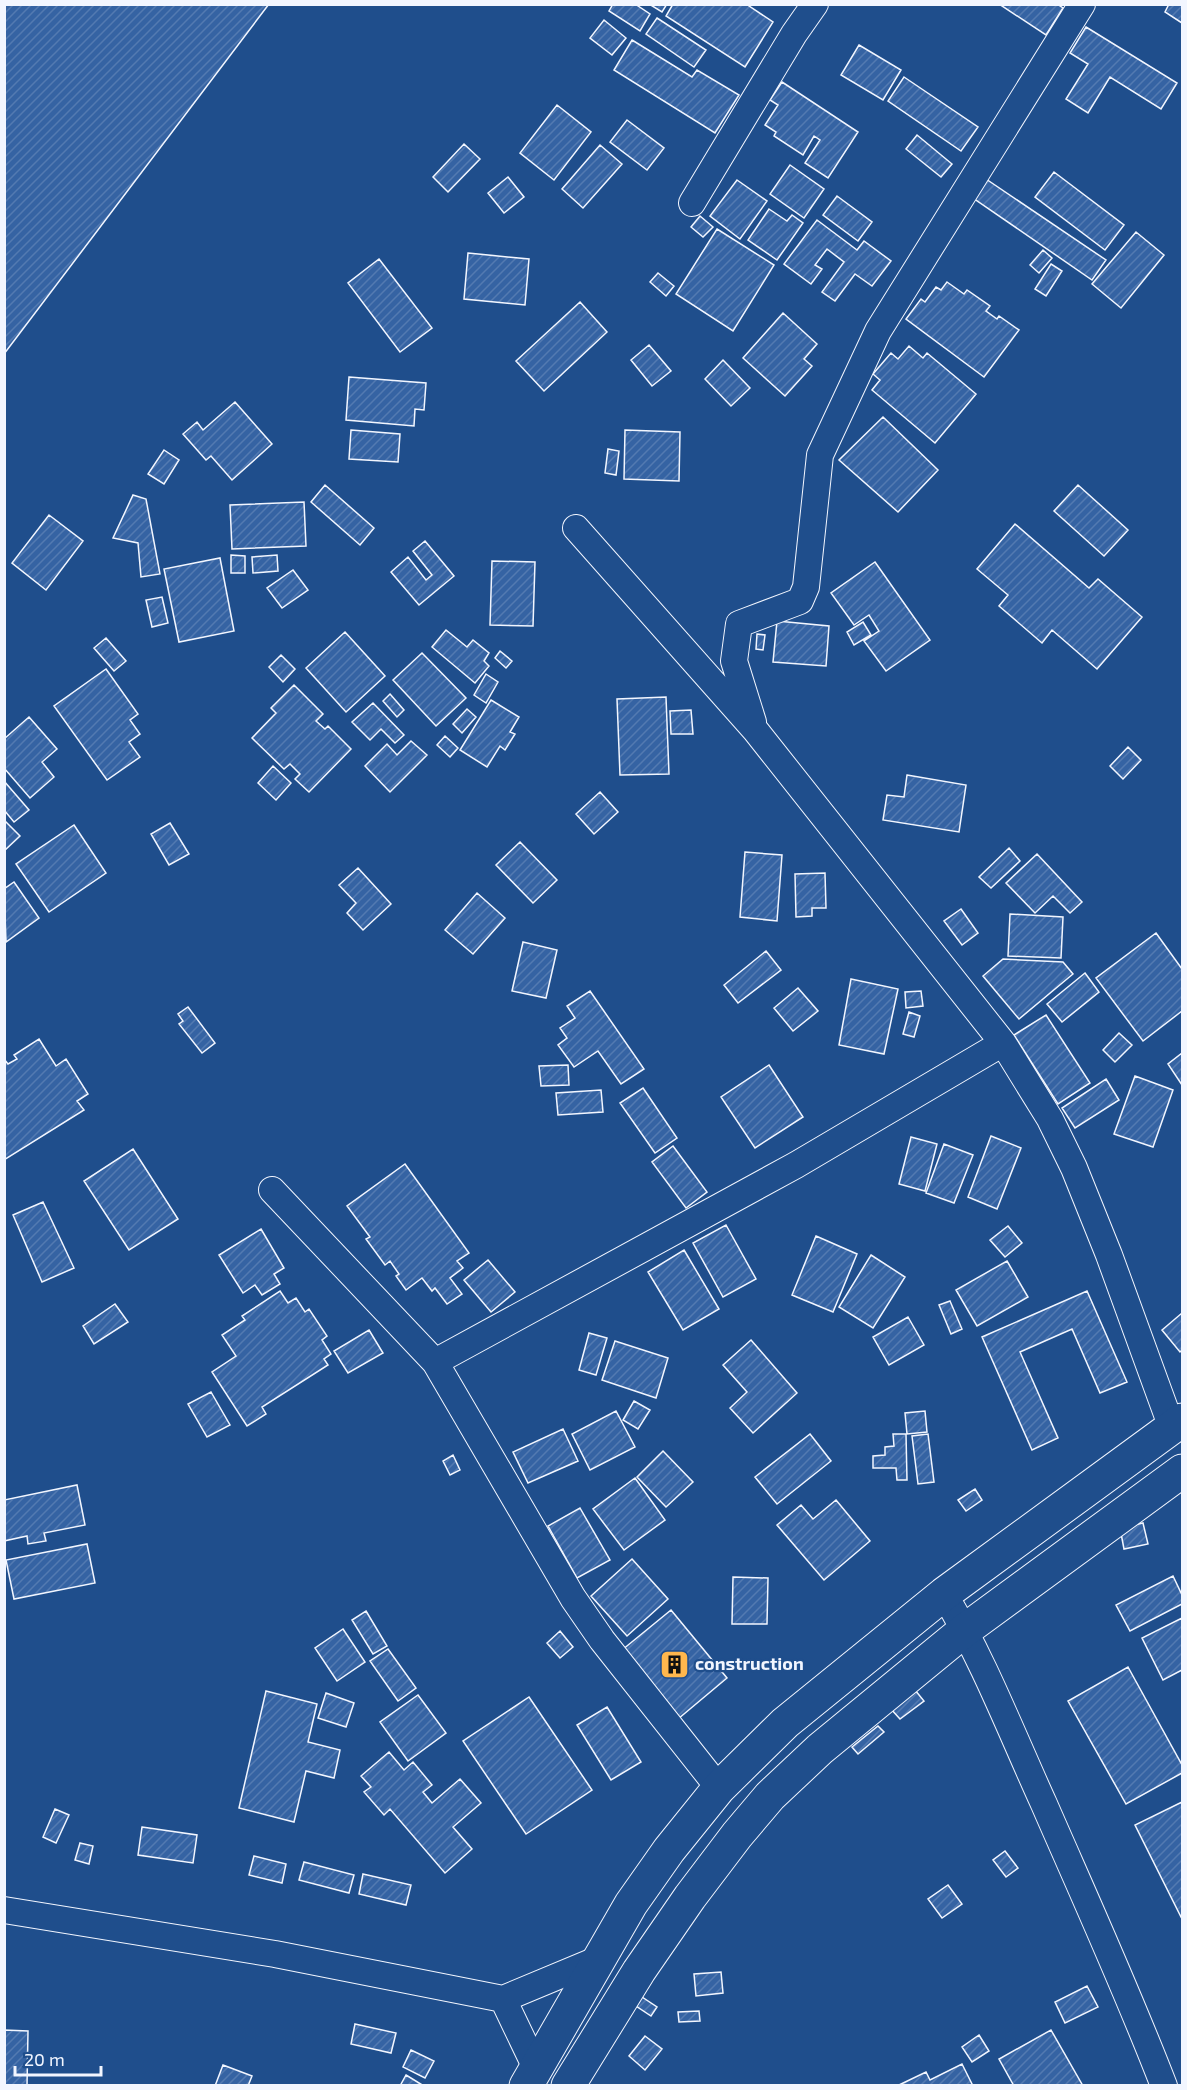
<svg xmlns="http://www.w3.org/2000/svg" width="1187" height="2090" viewBox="0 0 1187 2090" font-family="'Exo 2',sans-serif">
<defs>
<pattern id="building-hatch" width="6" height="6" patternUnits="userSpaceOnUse" patternTransform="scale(1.5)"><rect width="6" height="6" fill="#3563a3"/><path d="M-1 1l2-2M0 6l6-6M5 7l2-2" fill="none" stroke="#537ab1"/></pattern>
</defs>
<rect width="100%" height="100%" fill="#1f4e8c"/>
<path fill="url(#building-hatch)" stroke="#f2f6ff" stroke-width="1.5" d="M 4,4 L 269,4 L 4,354 Z
M 613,4 L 635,4 L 650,14 L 640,31 L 609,11 Z
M 649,4 L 667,4 L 662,12 Z
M 673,4 L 746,4 L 773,22 L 745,67 L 666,16 Z
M 999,4 L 1057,4 L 1063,8 L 1046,35 Z
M 1169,4 L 1182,4 L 1182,23 L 1165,12 Z
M 657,18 L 706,50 L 694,67 L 646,34 Z
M 604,20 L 626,38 L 612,55 L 590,38 Z
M 1086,27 L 1177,83 L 1161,109 L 1110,77 L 1088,113 L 1066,99 L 1088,64 L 1070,53 Z
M 632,40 L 692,77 L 697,70 L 739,95 L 715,133 L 614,70 Z
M 859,45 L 901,70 L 883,100 L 841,75 Z
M 904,77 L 978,127 L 961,151 L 888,101 Z
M 782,82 L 858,132 L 828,178 L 805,163 L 820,140 L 814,136 L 803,155 L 774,136 L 776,132 L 765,125 L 778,105 L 770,100 Z
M 557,105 L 591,132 L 554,180 L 520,153 Z
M 627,120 L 664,148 L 647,170 L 610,142 Z
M 917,135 L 952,164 L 941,177 L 906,149 Z
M 464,144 L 480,159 L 448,192 L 433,177 Z
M 600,145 L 622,164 L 583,208 L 562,189 Z
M 790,165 L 824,189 L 804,218 L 770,194 Z
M 1054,172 L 1124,225 L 1105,250 L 1035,197 Z
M 508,177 L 524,197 L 504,213 L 488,193 Z
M 986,179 L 1106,260 L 1092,280 L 973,198 Z
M 737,180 L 767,201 L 740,239 L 710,216 Z
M 837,196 L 872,222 L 858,241 L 823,215 Z
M 769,209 L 787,221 L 792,215 L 803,223 L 777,260 L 748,240 Z
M 700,216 L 713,227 L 703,237 L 691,227 Z
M 817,220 L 857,250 L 864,241 L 891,261 L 872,286 L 855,274 L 835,301 L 822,292 L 844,262 L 827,249 L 815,265 L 822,269 L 811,284 L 784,264 Z
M 717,229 L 774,265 L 733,331 L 676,294 Z
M 1136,232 L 1164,255 L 1121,308 L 1092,284 Z
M 1043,250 L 1052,258 L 1039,273 L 1030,265 Z
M 468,253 L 529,259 L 525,305 L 464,299 Z
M 379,259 L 432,328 L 400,352 L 348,283 Z
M 1051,264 L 1062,271 L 1046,296 L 1035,289 Z
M 658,273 L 674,286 L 666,296 L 650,282 Z
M 947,282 L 964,294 L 967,290 L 990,306 L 986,311 L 997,319 L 999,316 L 1019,330 L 984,377 L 906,319 L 921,299 L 925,302 L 936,287 L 941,290 Z
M 580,302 L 607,332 L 544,391 L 516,361 Z
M 783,313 L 817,344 L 804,359 L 812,366 L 785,396 L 743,358 Z
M 649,345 L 671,371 L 652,386 L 631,360 Z
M 909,346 L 923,358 L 927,353 L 976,394 L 935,443 L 872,390 L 880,380 L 873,374 L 891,353 L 898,359 Z
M 723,360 L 750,388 L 731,406 L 705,379 Z
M 349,377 L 426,383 L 424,410 L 415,409 L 414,426 L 346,420 Z
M 235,402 L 272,444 L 232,480 L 211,456 L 206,460 L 183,434 L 197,422 L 203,430 Z
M 883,417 L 938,470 L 898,512 L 839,460 Z
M 351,430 L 400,434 L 398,462 L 349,459 Z
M 625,430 L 680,432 L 679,481 L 624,479 Z
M 608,449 L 619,451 L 616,475 L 605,473 Z
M 164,450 L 179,460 L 164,484 L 148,474 Z
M 325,485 L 374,528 L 360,545 L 311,502 Z
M 1078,485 L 1128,530 L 1104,556 L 1054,511 Z
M 133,495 L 146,499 L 160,574 L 141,577 L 138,543 L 113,538 Z
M 304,502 L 306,546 L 232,549 L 230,505 Z
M 49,515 L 83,541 L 46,590 L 12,563 Z
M 1015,524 L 1089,588 L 1098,579 L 1142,617 L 1097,669 L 1052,630 L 1042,643 L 999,606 L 1008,595 L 977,569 Z
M 425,541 L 454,576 L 419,605 L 391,572 L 408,557 L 426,580 L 432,575 L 413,551 Z
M 231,555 L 245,556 L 245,573 L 231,573 Z
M 277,555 L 278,571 L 253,573 L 252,557 Z
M 220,558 L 234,631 L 179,642 L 164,569 Z
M 492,561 L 535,562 L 533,626 L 490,625 Z
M 875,562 L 930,640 L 886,671 L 864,641 L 879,631 L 869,615 L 854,625 L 831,593 Z
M 293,570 L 308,590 L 282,608 L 267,588 Z
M 162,597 L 168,623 L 152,627 L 146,600 Z
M 777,621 L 829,626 L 826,666 L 773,662 Z
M 863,622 L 871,635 L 854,645 L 847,632 Z
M 446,630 L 467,647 L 473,640 L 489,653 L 484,661 L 489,666 L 475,683 L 432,647 Z
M 345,632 L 385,676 L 346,712 L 306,668 Z
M 757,634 L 765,635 L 763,650 L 756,649 Z
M 106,638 L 126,661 L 114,671 L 94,648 Z
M 500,651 L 512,661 L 506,668 L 495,658 Z
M 422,653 L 466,698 L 436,726 L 393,680 Z
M 281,655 L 295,669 L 283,682 L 269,667 Z
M 106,669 L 138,714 L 130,720 L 140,734 L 129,742 L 140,757 L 107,780 L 54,706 Z
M 486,674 L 498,682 L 486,703 L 474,695 Z
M 294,685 L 323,714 L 316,721 L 325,729 L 328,726 L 351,749 L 309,792 L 295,779 L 300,774 L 290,764 L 284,769 L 252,738 L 276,713 L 271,708 Z
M 390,694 L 404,710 L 397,717 L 383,701 Z
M 666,697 L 669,774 L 620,775 L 617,699 Z
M 491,700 L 519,717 L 510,732 L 515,734 L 505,750 L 500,746 L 487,767 L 460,750 Z
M 373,703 L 404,735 L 395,743 L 381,729 L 370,740 L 352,722 Z
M 467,709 L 476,717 L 462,733 L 453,724 Z
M 691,710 L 693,734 L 671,734 L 670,711 Z
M 29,717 L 57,749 L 42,762 L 54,777 L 30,798 L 4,768 L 4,739 Z
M 445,736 L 458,748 L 450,757 L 437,745 Z
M 411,741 L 427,755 L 390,792 L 365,766 L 387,744 L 397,755 Z
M 1128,747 L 1141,760 L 1123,779 L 1110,766 Z
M 273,766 L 291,783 L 276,800 L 258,783 Z
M 907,775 L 966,785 L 959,832 L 883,820 L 887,795 L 904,797 Z
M 4,781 L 29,810 L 14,822 L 4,810 Z
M 600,792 L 618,812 L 594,834 L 576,814 Z
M 4,820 L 20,836 L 4,851 Z
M 170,823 L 189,854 L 169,865 L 151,834 Z
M 74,825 L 106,873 L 49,912 L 16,864 Z
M 520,842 L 557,880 L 533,903 L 496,865 Z
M 1009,848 L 1020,861 L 991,888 L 979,877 Z
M 745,852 L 782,855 L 777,921 L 740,917 Z
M 1037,854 L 1082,902 L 1070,913 L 1053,896 L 1035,913 L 1006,883 Z
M 358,868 L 391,904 L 363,930 L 347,913 L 356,903 L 339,885 Z
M 825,873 L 826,908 L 812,908 L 812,916 L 796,917 L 795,874 Z
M 14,882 L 39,918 L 6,942 L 4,889 Z
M 477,893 L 505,918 L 473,954 L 445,930 Z
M 961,909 L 978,933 L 962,945 L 944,921 Z
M 1010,914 L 1063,917 L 1061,958 L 1008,956 Z
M 1156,933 L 1182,969 L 1182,1011 L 1143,1041 L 1096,978 Z
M 523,942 L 557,950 L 546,998 L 512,991 Z
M 766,951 L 781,970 L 738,1003 L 724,985 Z
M 1003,959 L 1063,962 L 1073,974 L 1019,1019 L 983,976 Z
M 1085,973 L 1099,992 L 1062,1022 L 1047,1004 Z
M 851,979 L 898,989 L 884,1054 L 839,1045 Z
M 798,988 L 818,1011 L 793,1031 L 774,1008 Z
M 590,991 L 644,1069 L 621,1084 L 598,1051 L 574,1067 L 558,1045 L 567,1038 L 560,1028 L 575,1018 L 567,1006 Z
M 921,991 L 923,1006 L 906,1008 L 905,992 Z
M 188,1007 L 215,1043 L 202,1053 L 179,1024 L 183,1021 L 178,1014 Z
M 909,1012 L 920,1016 L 914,1037 L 903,1034 Z
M 1046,1015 L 1090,1083 L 1058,1104 L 1014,1035 Z
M 1119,1033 L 1132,1045 L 1115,1062 L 1103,1050 Z
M 39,1039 L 56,1066 L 66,1059 L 88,1094 L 77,1101 L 84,1110 L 4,1160 L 4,1059 L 8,1064 L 17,1059 L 14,1055 Z
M 1182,1053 L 1182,1085 L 1168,1064 Z
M 568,1065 L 569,1085 L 541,1086 L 539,1066 Z
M 769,1065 L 803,1117 L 755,1148 L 721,1097 Z
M 1135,1076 L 1173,1090 L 1153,1147 L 1114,1134 Z
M 1106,1079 L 1119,1100 L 1075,1128 L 1062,1108 Z
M 643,1088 L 677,1138 L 655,1153 L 620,1103 Z
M 601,1090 L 603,1112 L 558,1115 L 556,1093 Z
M 991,1136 L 1021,1148 L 997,1209 L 968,1197 Z
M 911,1137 L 937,1144 L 925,1191 L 899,1184 Z
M 944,1144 L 973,1155 L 954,1203 L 926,1193 Z
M 673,1146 L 707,1192 L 686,1208 L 652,1162 Z
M 133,1149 L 178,1219 L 129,1250 L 84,1181 Z
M 405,1164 L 469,1253 L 457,1261 L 463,1268 L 450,1278 L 462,1294 L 447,1304 L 435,1288 L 432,1291 L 422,1278 L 406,1290 L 396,1276 L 399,1274 L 390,1261 L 385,1265 L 366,1239 L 370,1237 L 347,1206 Z
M 43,1202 L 74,1268 L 42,1282 L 13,1215 Z
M 726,1225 L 756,1279 L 723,1297 L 693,1243 Z
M 1008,1226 L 1022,1243 L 1005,1257 L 990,1240 Z
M 261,1229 L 284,1268 L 274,1274 L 280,1284 L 262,1295 L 255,1285 L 243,1293 L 219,1255 Z
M 816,1236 L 857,1254 L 833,1312 L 792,1295 Z
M 684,1250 L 719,1309 L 683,1330 L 648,1272 Z
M 871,1255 L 905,1277 L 873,1328 L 839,1307 Z
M 488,1260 L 515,1292 L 491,1312 L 464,1280 Z
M 1007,1261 L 1028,1297 L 977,1326 L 956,1290 Z
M 280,1291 L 288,1303 L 296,1298 L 305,1312 L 309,1309 L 327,1336 L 322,1340 L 331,1354 L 324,1359 L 328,1365 L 262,1407 L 266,1414 L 247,1426 L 212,1372 L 236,1356 L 222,1335 L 245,1320 L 242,1316 Z
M 1087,1291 L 1127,1382 L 1100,1393 L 1072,1329 L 1020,1352 L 1058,1438 L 1032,1450 L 982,1337 Z
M 950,1301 L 962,1329 L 951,1334 L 939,1305 Z
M 115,1304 L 128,1322 L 94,1344 L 83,1326 Z
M 1182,1313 L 1182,1350 L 1180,1352 L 1162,1330 Z
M 908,1317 L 924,1345 L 889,1365 L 873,1337 Z
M 369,1330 L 383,1353 L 348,1373 L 334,1351 Z
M 589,1333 L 607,1338 L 596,1375 L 579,1370 Z
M 751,1340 L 797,1393 L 753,1433 L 730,1408 L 747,1392 L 723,1365 Z
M 615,1341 L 668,1358 L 656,1398 L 602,1380 Z
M 211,1392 L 230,1425 L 207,1437 L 188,1404 Z
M 634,1401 L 650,1410 L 638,1429 L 623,1420 Z
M 616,1411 L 635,1447 L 590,1470 L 572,1434 Z
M 925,1411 L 927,1432 L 907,1434 L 905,1413 Z
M 563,1429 L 578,1461 L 528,1483 L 513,1452 Z
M 810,1434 L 831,1461 L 777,1504 L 755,1477 Z
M 893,1434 L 906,1434 L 907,1480 L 897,1480 L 896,1468 L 873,1468 L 873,1456 L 885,1455 L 885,1447 L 894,1446 Z
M 928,1434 L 934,1482 L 918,1484 L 912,1436 Z
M 663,1451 L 693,1482 L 666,1507 L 637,1477 Z
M 453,1455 L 460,1470 L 450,1475 L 443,1461 Z
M 635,1478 L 665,1520 L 624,1550 L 593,1509 Z
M 77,1485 L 85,1525 L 44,1533 L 46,1541 L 28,1544 L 27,1536 L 4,1541 L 4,1500 Z
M 975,1489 L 982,1500 L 966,1511 L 958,1500 Z
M 836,1500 L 870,1541 L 824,1580 L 777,1525 L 801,1505 L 813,1519 Z
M 580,1508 L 610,1560 L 577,1578 L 548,1526 Z
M 1143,1523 L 1148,1544 L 1124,1549 L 1120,1528 Z
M 87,1544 L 95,1583 L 14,1599 L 6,1560 Z
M 632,1559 L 668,1599 L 627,1636 L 591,1596 Z
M 1173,1576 L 1182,1595 L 1182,1604 L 1130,1631 L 1116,1605 Z
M 733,1577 L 768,1578 L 767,1624 L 732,1624 Z
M 671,1610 L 727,1678 L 678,1719 L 622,1650 Z
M 366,1611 L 387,1646 L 373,1654 L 352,1620 Z
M 1182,1618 L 1182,1670 L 1163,1680 L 1142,1638 Z
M 343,1629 L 365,1662 L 337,1681 L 315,1648 Z
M 560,1631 L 573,1647 L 560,1658 L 547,1643 Z
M 388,1649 L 416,1688 L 398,1701 L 370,1661 Z
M 1128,1667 L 1182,1765 L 1182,1773 L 1126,1804 L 1068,1701 Z
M 915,1690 L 924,1701 L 900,1719 L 891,1709 Z
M 266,1691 L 317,1704 L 308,1742 L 340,1750 L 334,1778 L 306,1771 L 294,1822 L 239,1808 Z
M 326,1693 L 354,1703 L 346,1727 L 318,1718 Z
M 418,1695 L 446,1733 L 408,1761 L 380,1722 Z
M 529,1697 L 592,1790 L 526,1834 L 463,1741 Z
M 607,1707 L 641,1762 L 611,1780 L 577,1725 Z
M 878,1726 L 884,1732 L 858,1754 L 852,1747 Z
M 389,1752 L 404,1770 L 413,1762 L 432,1785 L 423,1792 L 432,1803 L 460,1779 L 481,1803 L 453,1827 L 472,1849 L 445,1873 L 390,1809 L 384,1815 L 364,1792 L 371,1787 L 361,1776 Z
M 1182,1802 L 1182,1916 L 1181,1917 L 1135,1825 Z
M 55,1809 L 69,1815 L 56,1843 L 43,1837 Z
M 142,1827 L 197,1835 L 193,1863 L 138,1855 Z
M 80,1843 L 93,1846 L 89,1864 L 75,1860 Z
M 1005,1851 L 1018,1868 L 1006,1877 L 993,1860 Z
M 254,1856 L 286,1864 L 282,1883 L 249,1875 Z
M 304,1862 L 354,1875 L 349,1893 L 299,1880 Z
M 363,1874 L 411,1885 L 406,1905 L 359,1894 Z
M 948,1885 L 962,1904 L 942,1918 L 928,1899 Z
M 721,1972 L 723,1993 L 696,1996 L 694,1974 Z
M 1087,1986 L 1098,2007 L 1065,2023 L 1055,2002 Z
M 639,1995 L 657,2007 L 651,2016 L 633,2004 Z
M 699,2011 L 700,2021 L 679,2022 L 678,2012 Z
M 355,2024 L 396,2033 L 391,2053 L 351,2044 Z
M 4,2030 L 28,2031 L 27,2086 L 4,2086 Z
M 1051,2030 L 1083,2086 L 1014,2086 L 999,2059 Z
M 979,2035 L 989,2051 L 972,2062 L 962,2047 Z
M 645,2036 L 662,2049 L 645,2070 L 629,2056 Z
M 411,2050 L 434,2061 L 425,2078 L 403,2067 Z
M 962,2064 L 973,2086 L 899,2085 L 926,2072 L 930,2080 Z
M 223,2065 L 252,2076 L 248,2086 L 215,2086 Z
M 406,2075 L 424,2086 L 400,2086 Z"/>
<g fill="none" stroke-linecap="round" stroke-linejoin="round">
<defs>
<path id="street" d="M 692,203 L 794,34 L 815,4
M 576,528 L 756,731 L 1003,1043 L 1050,1119 L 1074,1168 L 1109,1255 L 1172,1428
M 753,722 L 734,661 L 739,624 L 800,601 L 806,587 L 820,455 L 878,331 L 1082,4
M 272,1190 L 435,1362 L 573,1598 L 602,1640 L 719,1788
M 435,1362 L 796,1165 L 1003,1043
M 944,1594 C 984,1661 1012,1734 1044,1804 C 1085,1898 1127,1990 1164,2086
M 4,1910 L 275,1954 L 503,1999 L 599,1959
M 503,1999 L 536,2068"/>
<path id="secondary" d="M 526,2086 L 631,1904 L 669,1850 L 719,1788 L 785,1723 L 944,1594 L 1182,1420
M 568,2086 L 639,1971 L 690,1897 L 737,1835 L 770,1796 L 820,1749 L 965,1630 L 1182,1471"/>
</defs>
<use href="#street" stroke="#f2f6ff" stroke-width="28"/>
<use href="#secondary" stroke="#f2f6ff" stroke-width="35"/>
<use href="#street" stroke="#1f4e8c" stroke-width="26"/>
<use href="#secondary" stroke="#1f4e8c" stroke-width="33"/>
</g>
<defs>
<symbol id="building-square" viewBox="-11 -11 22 22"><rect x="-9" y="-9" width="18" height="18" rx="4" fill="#ffb74d" stroke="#1f4e8c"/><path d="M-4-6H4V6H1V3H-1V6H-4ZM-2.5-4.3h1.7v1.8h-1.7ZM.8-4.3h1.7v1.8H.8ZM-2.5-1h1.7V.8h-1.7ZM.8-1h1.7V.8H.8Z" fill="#111"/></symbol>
</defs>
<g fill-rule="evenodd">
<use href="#building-square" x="658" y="1648" width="33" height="33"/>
</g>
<g text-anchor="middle" stroke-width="4.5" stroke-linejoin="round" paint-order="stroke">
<g font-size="18" font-weight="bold" fill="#f2f6ff" stroke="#1f4e8c" text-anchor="start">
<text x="695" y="1670">construction</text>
</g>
</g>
<rect width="1187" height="2090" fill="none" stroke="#f2f6ff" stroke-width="12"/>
<path d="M15 2066v9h86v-9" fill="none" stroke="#f2f6ff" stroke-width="3"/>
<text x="24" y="2066" font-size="18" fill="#f2f6ff" stroke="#1f4e8c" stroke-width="4.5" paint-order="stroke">20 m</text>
</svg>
